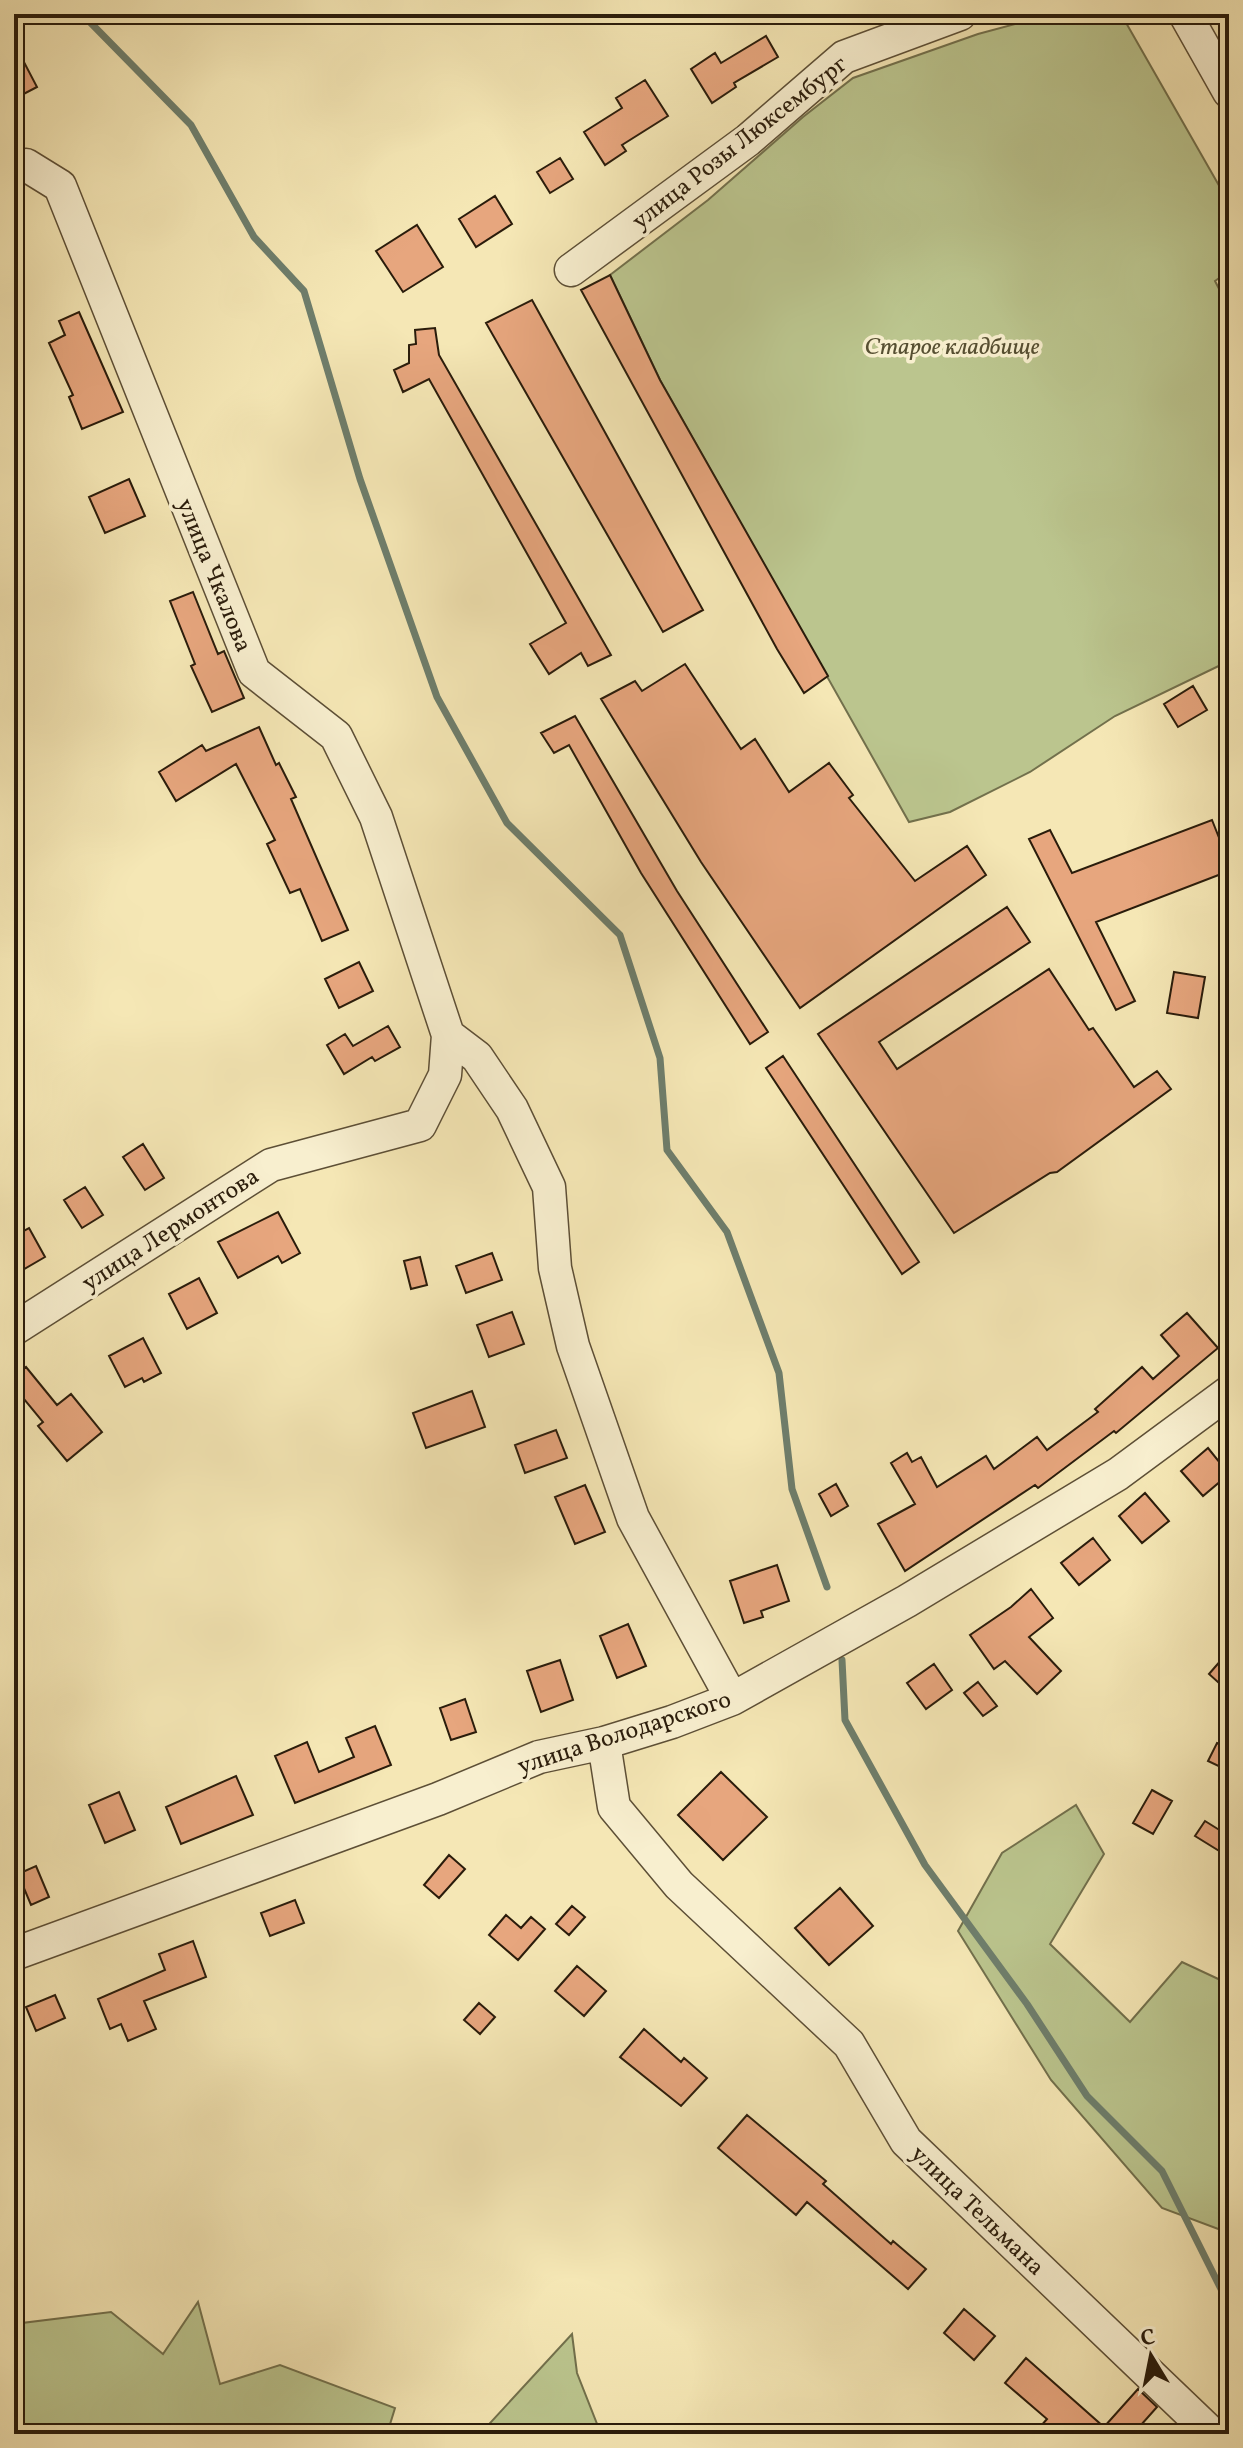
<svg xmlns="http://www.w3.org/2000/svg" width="1243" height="2448" viewBox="0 0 1243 2448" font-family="Vollkorn,serif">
<rect width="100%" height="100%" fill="#f5e7b5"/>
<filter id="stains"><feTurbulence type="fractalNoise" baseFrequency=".0025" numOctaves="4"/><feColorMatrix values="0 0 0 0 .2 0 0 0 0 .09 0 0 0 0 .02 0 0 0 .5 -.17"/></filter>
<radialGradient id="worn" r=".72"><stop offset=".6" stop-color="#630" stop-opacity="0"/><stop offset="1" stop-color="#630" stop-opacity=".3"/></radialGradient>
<path fill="#bbc58e" stroke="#72704c" stroke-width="2" d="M 1053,14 L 1121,14 L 1229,203 L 1229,271 L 1215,281 L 1229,308 L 1229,661 L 1115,716 L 1030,772 L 950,812 L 909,822 L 660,380 L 610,275 L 708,200 L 803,117 L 853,78 L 978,34 Z
M 1076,1805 L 1104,1854 L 1050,1944 L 1130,2022 L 1182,1962 L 1229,1984 L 1229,2233 L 1162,2208 L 1051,2080 L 958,1931 L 1002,1853 Z
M 198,2302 L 220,2384 L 280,2365 L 395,2408 L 387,2434 L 14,2434 L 14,2324 L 111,2312 L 163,2354 Z
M 572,2334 L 577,2373 L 601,2434 L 480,2434 Z"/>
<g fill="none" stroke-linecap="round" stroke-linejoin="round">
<path stroke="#6e7e6c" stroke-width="7" d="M 82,14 L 191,125 L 254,237 L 304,291 L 360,479 L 437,697 L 507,823 L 620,935 L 660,1058 L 667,1150 L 727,1232 L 779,1373 L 792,1489 L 827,1587
M 842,1660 L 845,1720 L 925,1865 L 1027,2004 L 1087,2096 L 1162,2171 L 1229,2305"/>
</g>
<path fill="#e7a67e" stroke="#2a1c0b" stroke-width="2" d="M 766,36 L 778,57 L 734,83 L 736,87 L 712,103 L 691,69 L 715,53 L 721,63 Z
M 14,43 L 37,87 L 14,99 Z
M 645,80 L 668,116 L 622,145 L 626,151 L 605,165 L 584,132 L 622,108 L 616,98 Z
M 560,158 L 573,179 L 550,193 L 537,172 Z
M 495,196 L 512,224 L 476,247 L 459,219 Z
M 417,225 L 443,267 L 403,292 L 376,251 Z
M 610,275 L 660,380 L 828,676 L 804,693 L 777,649 L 581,290 Z
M 532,300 L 703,610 L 663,632 L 486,323 Z
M 79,312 L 123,412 L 82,429 L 69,397 L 73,395 L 49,343 L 65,335 L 59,321 Z
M 435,328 L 439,355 L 611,655 L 588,666 L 581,653 L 549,674 L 530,644 L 566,623 L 429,379 L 403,392 L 394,370 L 409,363 L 409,345 L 416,344 L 415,330 Z
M 129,479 L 145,516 L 105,533 L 89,497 Z
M 193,592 L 218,654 L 224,651 L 244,698 L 212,712 L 191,666 L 195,664 L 170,601 Z
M 685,664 L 741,749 L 755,739 L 789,792 L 829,763 L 853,795 L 849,798 L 915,881 L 967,846 L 986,875 L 800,1008 L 701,862 L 601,699 L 635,681 L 642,691 Z
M 1193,686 L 1207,710 L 1178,727 L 1164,704 Z
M 575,716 L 677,891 L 768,1032 L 750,1044 L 641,873 L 569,745 L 554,753 L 541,733 Z
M 259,727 L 276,765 L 279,763 L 296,797 L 291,799 L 348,930 L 322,941 L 300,889 L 290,893 L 267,844 L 275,840 L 236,764 L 176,801 L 159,772 L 202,745 L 206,751 Z
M 1212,820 L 1229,863 L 1229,871 L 1096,922 L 1135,1001 L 1116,1010 L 1029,839 L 1050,830 L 1072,873 Z
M 1007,907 L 1030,942 L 879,1042 L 897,1069 L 1049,969 L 1089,1030 L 1093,1028 L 1134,1087 L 1157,1071 L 1171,1089 L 1057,1172 L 1050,1173 L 954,1233 L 818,1034 Z
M 359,962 L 373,991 L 339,1008 L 325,979 Z
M 1174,972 L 1205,977 L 1198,1018 L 1167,1013 Z
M 388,1026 L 400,1047 L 375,1061 L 372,1057 L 344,1074 L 327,1045 L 345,1034 L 353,1046 Z
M 783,1056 L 919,1262 L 902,1274 L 766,1068 Z
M 143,1144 L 164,1178 L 145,1190 L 123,1157 Z
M 85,1187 L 103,1215 L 82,1228 L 64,1200 Z
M 278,1212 L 300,1253 L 282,1263 L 278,1256 L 238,1278 L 218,1242 Z
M 29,1228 L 45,1257 L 14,1275 L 14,1236 Z
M 492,1253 L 502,1280 L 466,1293 L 456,1266 Z
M 420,1257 L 427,1285 L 411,1289 L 404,1261 Z
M 199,1278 L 217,1313 L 187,1329 L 169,1294 Z
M 512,1312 L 524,1344 L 489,1357 L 477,1325 Z
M 1187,1313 L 1218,1348 L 1116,1433 L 1114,1431 L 1038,1488 L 1035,1485 L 905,1571 L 878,1524 L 915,1504 L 891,1463 L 907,1453 L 912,1462 L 921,1457 L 937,1487 L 986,1456 L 994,1469 L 1037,1437 L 1047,1450 L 1098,1412 L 1095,1409 L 1142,1367 L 1153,1379 L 1179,1356 L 1161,1335 Z
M 143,1338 L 161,1373 L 144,1382 L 142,1378 L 125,1387 L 109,1356 Z
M 26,1367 L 57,1405 L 71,1394 L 102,1432 L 67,1461 L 38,1426 L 43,1422 L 14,1387 L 14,1377 Z
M 472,1391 L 485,1427 L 426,1448 L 413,1413 Z
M 556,1430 L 567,1458 L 525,1473 L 515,1445 Z
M 1208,1448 L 1229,1474 L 1203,1496 L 1181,1471 Z
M 836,1484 L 848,1506 L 831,1516 L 819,1494 Z
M 585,1485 L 605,1532 L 575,1544 L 555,1497 Z
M 1145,1493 L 1169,1521 L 1142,1543 L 1119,1516 Z
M 1093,1538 L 1110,1560 L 1079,1585 L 1061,1563 Z
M 777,1565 L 789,1601 L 761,1611 L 763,1617 L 744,1623 L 730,1581 Z
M 1031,1589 L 1053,1618 L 1029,1637 L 1061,1671 L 1037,1694 L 1005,1661 L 994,1669 L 970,1635 L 1011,1607 Z
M 628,1624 L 646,1666 L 617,1678 L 600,1636 Z
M 1229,1651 L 1229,1692 L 1209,1674 Z
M 560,1660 L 573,1700 L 541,1712 L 527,1671 Z
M 934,1664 L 952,1690 L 926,1709 L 907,1683 Z
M 978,1682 L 997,1706 L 983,1716 L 964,1693 Z
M 465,1699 L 476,1732 L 451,1740 L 440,1708 Z
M 375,1726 L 391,1765 L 295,1803 L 275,1756 L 307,1742 L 319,1772 L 354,1757 L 346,1738 Z
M 1217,1743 L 1229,1749 L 1229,1771 L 1208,1761 Z
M 721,1772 L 767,1817 L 723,1860 L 678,1815 Z
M 236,1776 L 253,1815 L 181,1844 L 166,1807 Z
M 1152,1790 L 1172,1801 L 1153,1834 L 1133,1823 Z
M 119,1792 L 135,1830 L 105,1843 L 89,1805 Z
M 1205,1821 L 1229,1836 L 1229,1857 L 1195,1836 Z
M 449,1855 L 465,1869 L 439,1898 L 424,1885 Z
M 36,1866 L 49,1897 L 31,1905 L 18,1874 Z
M 840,1888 L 873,1926 L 829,1965 L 795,1928 Z
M 295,1900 L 304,1923 L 270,1936 L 261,1913 Z
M 572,1906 L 585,1917 L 569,1935 L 556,1924 Z
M 506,1915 L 521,1928 L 531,1917 L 545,1929 L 518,1960 L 489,1935 Z
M 193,1941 L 206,1977 L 144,2001 L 156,2029 L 128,2041 L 121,2024 L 110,2029 L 98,1999 L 165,1970 L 159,1954 Z
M 577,1966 L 606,1991 L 584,2016 L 555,1991 Z
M 55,1995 L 65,2018 L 36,2031 L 26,2007 Z
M 479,2003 L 495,2017 L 480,2034 L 464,2020 Z
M 644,2029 L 681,2062 L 684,2058 L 707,2078 L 681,2106 L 620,2057 Z
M 747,2115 L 826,2181 L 823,2184 L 891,2244 L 893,2241 L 926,2269 L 908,2289 L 807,2202 L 796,2215 L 718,2148 Z
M 964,2309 L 995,2336 L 974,2360 L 944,2333 Z
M 1026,2358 L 1104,2427 L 1138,2389 L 1157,2407 L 1133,2434 L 1034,2434 L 1047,2419 L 1005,2383 Z"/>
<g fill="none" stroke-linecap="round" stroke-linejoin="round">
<defs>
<path id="minor" d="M 1185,14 L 1229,92
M 14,168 L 26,165 L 60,186 L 254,672 L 336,736 L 376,817 L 448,1035 L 445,1075 L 420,1125 L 271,1165 L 14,1329
M 571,270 L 748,140 L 844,57 L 960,14
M 448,1035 L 477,1057 L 512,1109 L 549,1187 L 555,1268 L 573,1346 L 633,1518 L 732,1699
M 604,1743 L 614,1807 L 679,1885 L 849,2044 L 906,2141 L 1212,2434
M 14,1954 L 438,1799 L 539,1757 L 604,1743 L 672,1722 L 732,1699 L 907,1601 L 1118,1474 L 1229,1392"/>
</defs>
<use href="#minor" stroke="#5d4f36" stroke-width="35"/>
<use href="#minor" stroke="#f8efcf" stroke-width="32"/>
</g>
<g text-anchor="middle" stroke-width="7" stroke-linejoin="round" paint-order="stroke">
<g font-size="24" fill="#2a1c0b" stroke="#f8efcf">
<text transform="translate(739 142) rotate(-38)" y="8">улица Розы Люксембург</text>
<text transform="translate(215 575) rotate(68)" y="8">улица Чкалова</text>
<text transform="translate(170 1229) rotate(-33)" y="8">улица Лермонтова</text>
<text transform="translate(624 1732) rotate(-18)" y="8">улица Володарского</text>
<text transform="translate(978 2210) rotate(44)" y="8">улица Тельмана</text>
</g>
<g font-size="24" font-style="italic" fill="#564f32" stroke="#f8efcf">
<text x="952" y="354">Старое кладбище</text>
</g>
</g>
<rect width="1243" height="2448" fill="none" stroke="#f5e7b5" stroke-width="48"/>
<rect x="16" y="16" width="1211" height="2416" fill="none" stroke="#2a1c0b" stroke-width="4"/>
<rect x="24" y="24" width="1195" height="2400" fill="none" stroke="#2a1c0b" stroke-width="2"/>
<g transform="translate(1151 2356) rotate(350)" stroke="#f8efcf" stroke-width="6" paint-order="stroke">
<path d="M0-6L14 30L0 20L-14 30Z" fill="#2a1c0b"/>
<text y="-12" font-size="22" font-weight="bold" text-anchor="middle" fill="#2a1c0b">С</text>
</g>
<rect width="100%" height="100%" filter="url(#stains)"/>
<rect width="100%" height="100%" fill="url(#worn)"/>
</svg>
